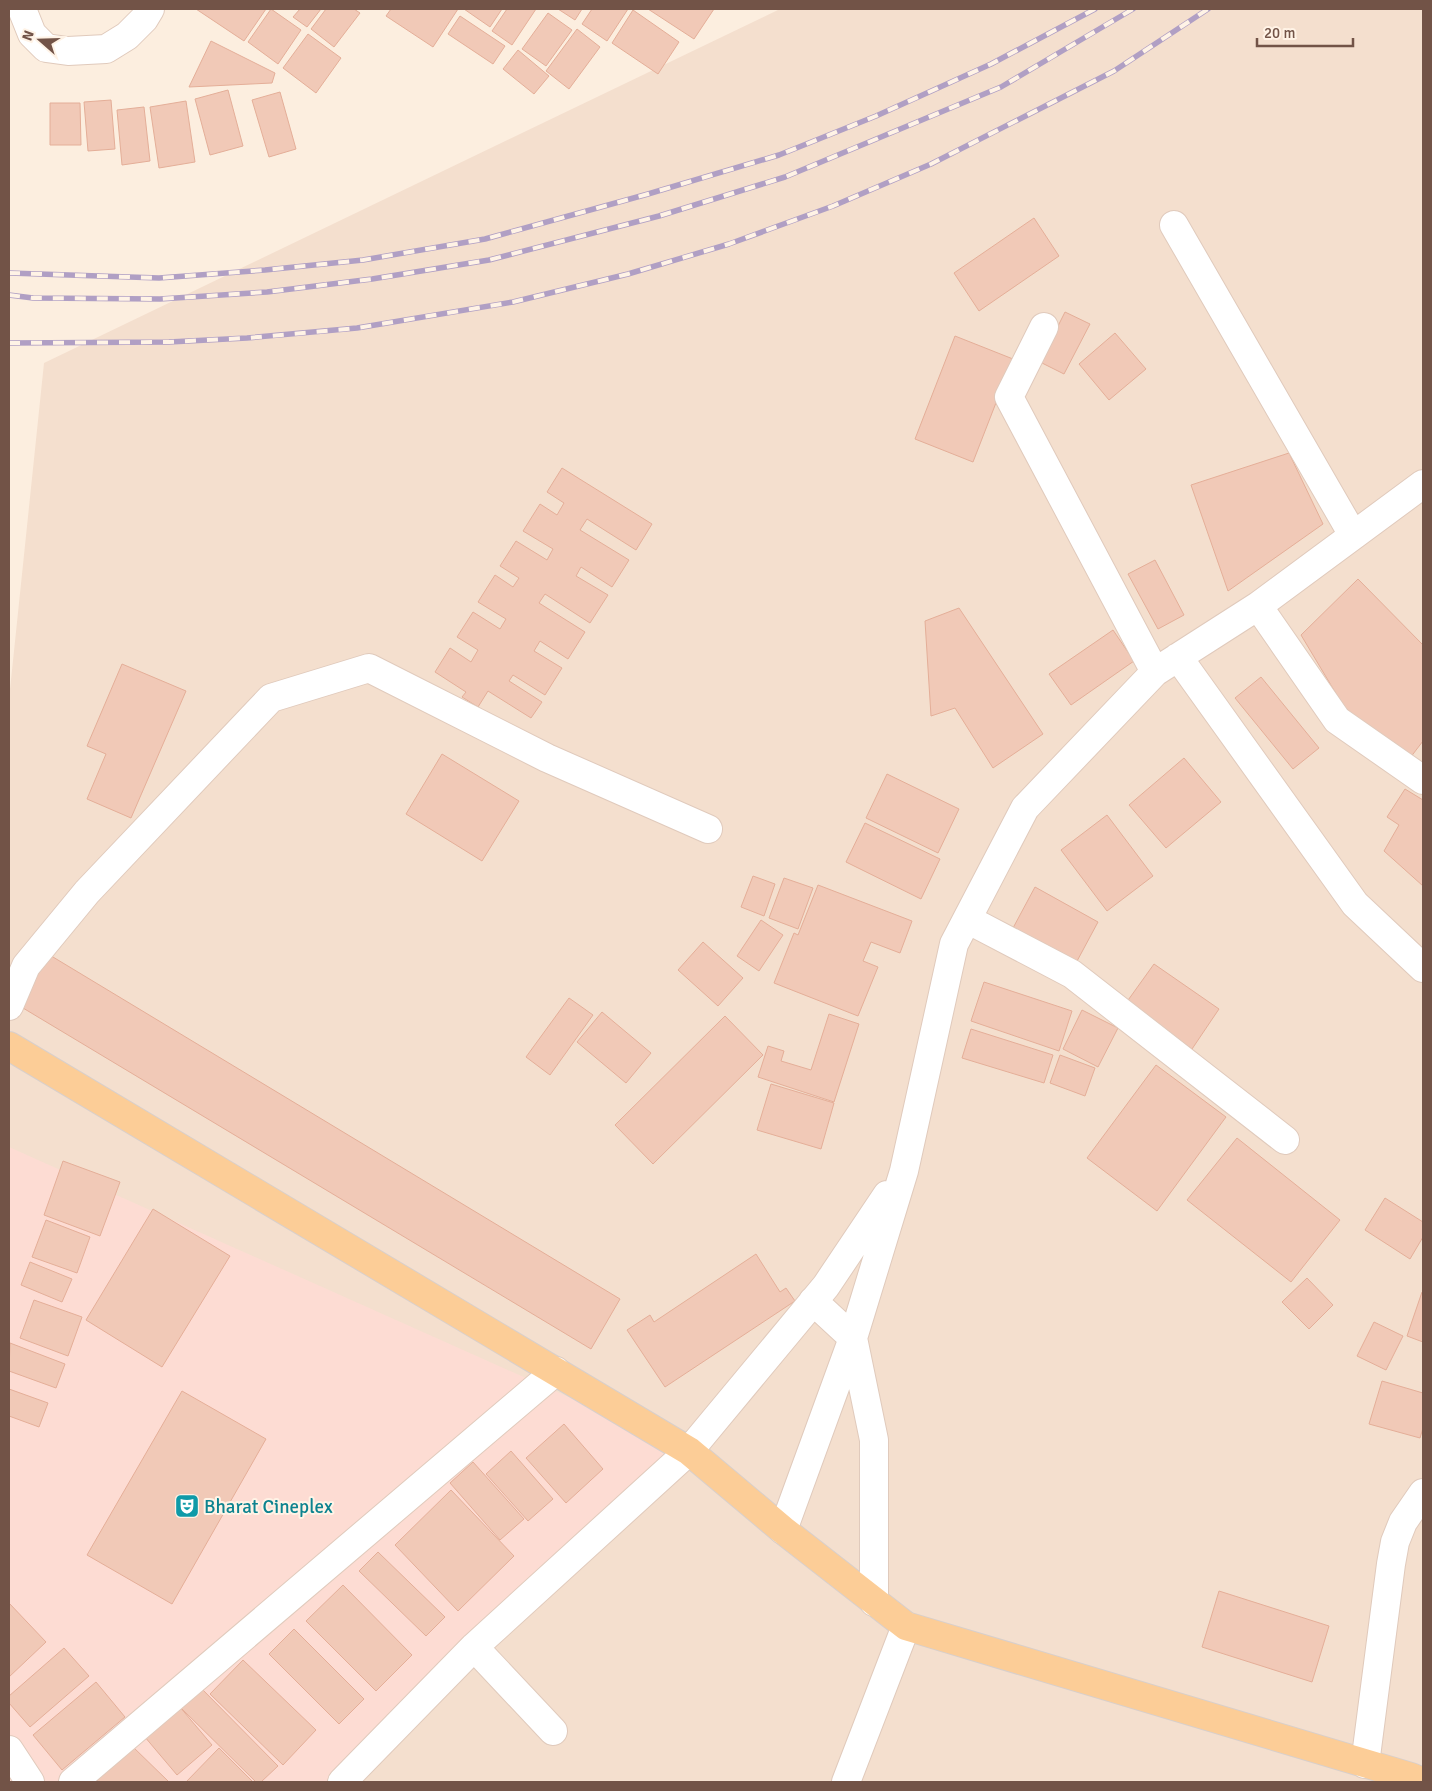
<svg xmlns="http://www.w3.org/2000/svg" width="1432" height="1791" viewBox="0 0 1432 1791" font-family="Signika,sans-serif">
<rect width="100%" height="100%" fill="#fceedf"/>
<path fill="#f4dfce" d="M 780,9 L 1423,9 L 1423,1782 L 9,1782 L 9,699 L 44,363 Z"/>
<path fill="#fddcd3" d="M 9,1147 L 696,1454 L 338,1782 L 9,1782 Z"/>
<path fill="#f1c9b7" stroke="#e4ae98" d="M 196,9 L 266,9 L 244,41 Z
M 271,9 L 301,30 L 278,64 L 248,42 Z
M 300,9 L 321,9 L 307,27 L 293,17 Z
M 326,9 L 354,9 L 360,13 L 334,47 L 311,29 Z
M 391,9 L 458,9 L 433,47 L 386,16 Z
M 464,9 L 502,9 L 490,27 Z
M 507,9 L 536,9 L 512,45 L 492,31 Z
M 558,9 L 582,9 L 575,20 Z
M 592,9 L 628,9 L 607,41 L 582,24 Z
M 648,9 L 714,9 L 694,39 Z
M 633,10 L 679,42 L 658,74 L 612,43 Z
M 548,13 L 572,30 L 546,66 L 522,49 Z
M 460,16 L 505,46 L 493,64 L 448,34 Z
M 577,29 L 600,47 L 569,89 L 546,71 Z
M 308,34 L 341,58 L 316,93 L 283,68 Z
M 211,41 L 275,73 L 272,83 L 189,87 Z
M 518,50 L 549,76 L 534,94 L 503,69 Z
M 228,90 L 243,146 L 210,155 L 195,99 Z
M 280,92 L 296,149 L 269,157 L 252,100 Z
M 111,100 L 115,149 L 88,151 L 84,102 Z
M 186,101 L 195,162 L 159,168 L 150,107 Z
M 50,103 L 80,103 L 81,145 L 50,145 Z
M 144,107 L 150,161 L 122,165 L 117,110 Z
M 1034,218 L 1059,256 L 979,311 L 954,273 Z
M 1065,312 L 1090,324 L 1064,374 L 1040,362 Z
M 1115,333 L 1146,369 L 1109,400 L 1079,364 Z
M 955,336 L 1013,359 L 973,462 L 915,439 Z
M 1289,453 L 1323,524 L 1228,591 L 1191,485 Z
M 562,468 L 652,524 L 636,550 L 587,519 L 580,530 L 629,560 L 612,587 L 581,567 L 576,576 L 608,595 L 590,623 L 545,594 L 539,603 L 585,632 L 568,659 L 540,641 L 534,651 L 562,668 L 545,695 L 513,675 L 509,681 L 542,702 L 531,718 L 488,691 L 478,707 L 462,697 L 466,692 L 435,672 L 450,648 L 471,662 L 478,650 L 457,637 L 473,612 L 500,629 L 506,619 L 478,602 L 495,575 L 513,587 L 519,578 L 500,566 L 516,541 L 547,560 L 553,549 L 523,531 L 540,504 L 557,515 L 564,503 L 547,492 Z
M 1155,560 L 1184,615 L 1158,629 L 1128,574 Z
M 1358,579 L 1423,645 L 1423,741 L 1410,758 L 1379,740 L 1344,707 L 1301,635 Z
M 959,608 L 1043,734 L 993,768 L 955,708 L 931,716 L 925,621 Z
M 1113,630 L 1134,661 L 1071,705 L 1049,674 Z
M 122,664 L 186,691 L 131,818 L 87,799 L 106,754 L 87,746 Z
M 1261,677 L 1319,748 L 1293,769 L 1235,698 Z
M 442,754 L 519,801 L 482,861 L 406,814 Z
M 1184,758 L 1221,802 L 1166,848 L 1129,805 Z
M 887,774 L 959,809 L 938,853 L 866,818 Z
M 1405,789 L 1423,800 L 1423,886 L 1384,851 L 1399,825 L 1387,817 Z
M 1107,815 L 1153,876 L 1107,911 L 1061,850 Z
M 865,823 L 940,859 L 921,899 L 846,862 Z
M 753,876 L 775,884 L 764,916 L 741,907 Z
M 784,878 L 813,888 L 798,929 L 769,918 Z
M 818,885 L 912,921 L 900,953 L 871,942 L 863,961 L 878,967 L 858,1016 L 774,983 L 794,933 L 798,935 Z
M 1035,887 L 1098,922 L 1076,963 L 1013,928 Z
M 761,920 L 783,935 L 759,971 L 737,956 Z
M 703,942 L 743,978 L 718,1006 L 678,970 Z
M 48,954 L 620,1299 L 591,1349 L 18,1005 Z
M 1154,964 L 1219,1009 L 1192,1049 L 1126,1003 Z
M 984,982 L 1072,1011 L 1059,1051 L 971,1021 Z
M 569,998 L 593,1015 L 550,1075 L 526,1057 Z
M 1082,1010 L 1118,1028 L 1098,1067 L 1063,1049 Z
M 602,1012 L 651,1053 L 626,1083 L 577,1042 Z
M 829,1014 L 859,1024 L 834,1102 L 758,1077 L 768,1046 L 784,1051 L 781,1061 L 811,1070 Z
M 725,1016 L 763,1055 L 653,1164 L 615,1125 Z
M 971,1029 L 1053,1055 L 1044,1083 L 962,1058 Z
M 1060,1055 L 1095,1068 L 1085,1096 L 1050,1083 Z
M 1156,1065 L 1226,1117 L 1157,1211 L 1087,1158 Z
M 771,1084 L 834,1103 L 821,1149 L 757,1130 Z
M 1237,1138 L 1340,1220 L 1291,1282 L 1187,1200 Z
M 63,1161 L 120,1182 L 100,1236 L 44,1215 Z
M 1385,1198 L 1423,1222 L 1423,1237 L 1410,1259 L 1365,1230 Z
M 153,1209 L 230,1256 L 162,1367 L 86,1320 Z
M 46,1220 L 90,1237 L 77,1273 L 32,1257 Z
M 756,1254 L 780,1292 L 786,1288 L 795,1301 L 665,1387 L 627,1330 L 650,1315 L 654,1322 Z
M 30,1262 L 72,1279 L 62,1302 L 21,1285 Z
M 1307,1278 L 1333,1305 L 1309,1329 L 1282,1302 Z
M 1422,1292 L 1423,1293 L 1423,1342 L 1407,1336 Z
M 34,1300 L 82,1317 L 68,1356 L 20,1338 Z
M 1374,1322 L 1403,1336 L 1386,1370 L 1357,1356 Z
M 10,1343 L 65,1364 L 56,1388 L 9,1371 Z
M 1382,1381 L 1423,1393 L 1423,1428 L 1420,1438 L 1369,1424 Z
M 9,1389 L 48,1403 L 39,1427 L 9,1416 Z
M 182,1391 L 266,1439 L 172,1604 L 87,1555 Z
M 564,1424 L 603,1469 L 566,1503 L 526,1458 Z
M 511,1451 L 553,1499 L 528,1521 L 486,1474 Z
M 473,1462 L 524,1519 L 500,1540 L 450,1483 Z
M 451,1490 L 514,1556 L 458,1611 L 395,1545 Z
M 378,1552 L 445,1617 L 426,1636 L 359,1571 Z
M 343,1585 L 412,1655 L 376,1691 L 306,1621 Z
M 1219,1591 L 1329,1626 L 1312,1682 L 1202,1647 Z
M 9,1603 L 46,1642 L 9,1677 Z
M 294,1629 L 364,1699 L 339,1724 L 269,1654 Z
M 64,1648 L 89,1676 L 30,1727 L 9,1703 L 9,1696 Z
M 243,1660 L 316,1730 L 283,1765 L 210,1694 Z
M 96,1682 L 125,1717 L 62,1770 L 33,1735 Z
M 201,1688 L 278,1766 L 261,1782 L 256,1782 L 181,1708 Z
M 174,1700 L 212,1745 L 177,1775 L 139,1730 Z
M 132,1746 L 168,1781 L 166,1782 L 96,1782 Z
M 219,1748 L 253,1782 L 186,1782 Z"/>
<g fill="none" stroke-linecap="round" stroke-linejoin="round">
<defs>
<path id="minor" d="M 22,9 L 32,34 L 46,48 L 68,51 L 106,49 L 127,36 L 144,19 L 150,9
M 1174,225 L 1353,535
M 1044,327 L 1009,397 L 1155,672
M 1258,606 L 1337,720 L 1423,780
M 1178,657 L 1355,904 L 1423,968
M 967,919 L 1072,974 L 1285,1140
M 9,1006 L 26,966 L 87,892 L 271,698 L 369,668 L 547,758 L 708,829
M 813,1301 L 853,1338 L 874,1440 L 874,1602
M 783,1530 L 853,1338 L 904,1171 L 954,944 L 1025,808 L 1155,672 L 1258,606 L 1423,484
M 474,1647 L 553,1731
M 9,1750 L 30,1782
M 1365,1764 L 1391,1564 L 1395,1542 L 1403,1522 L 1423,1493
M 73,1782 L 556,1371
M 342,1782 L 474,1647 L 689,1451 L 826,1286 L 887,1195
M 846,1782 L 906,1626"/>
<path id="major" d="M 9,1046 L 689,1451 L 783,1530 L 906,1626 L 1411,1777 L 1423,1782"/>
</defs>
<use href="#minor" stroke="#e0cabc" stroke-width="30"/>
<use href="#major" stroke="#d8cfcb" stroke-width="30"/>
<use href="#minor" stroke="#fff" stroke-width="28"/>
<use href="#major" stroke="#fccd97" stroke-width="28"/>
<defs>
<path id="rail" d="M 9,273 L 159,278 L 265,270 L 363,260 L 485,239 L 648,194 L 779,155 L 876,116 L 991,64 L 1095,9
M 9,295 L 33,298 L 160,299 L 267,292 L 372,279 L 489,260 L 659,216 L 785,177 L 1001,87 L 1133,9
M 9,343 L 169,342 L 247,338 L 357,328 L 513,302 L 628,274 L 729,244 L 833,206 L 931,164 L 1114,71 L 1208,9"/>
</defs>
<use href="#rail" stroke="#b09fc4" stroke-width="5.5"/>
<use href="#rail" stroke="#fff3e6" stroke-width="4" stroke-dasharray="11" stroke-linecap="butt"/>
</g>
<defs>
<symbol id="theatre-square" viewBox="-11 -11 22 22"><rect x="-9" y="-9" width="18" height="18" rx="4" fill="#0f9aa8" stroke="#fff3e6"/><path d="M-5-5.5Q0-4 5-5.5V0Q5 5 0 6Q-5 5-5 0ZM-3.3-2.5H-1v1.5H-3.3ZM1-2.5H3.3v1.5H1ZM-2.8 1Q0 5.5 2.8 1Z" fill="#fff"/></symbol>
</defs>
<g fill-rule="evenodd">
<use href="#theatre-square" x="173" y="1492" width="28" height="28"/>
</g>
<g text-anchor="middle" stroke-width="4" stroke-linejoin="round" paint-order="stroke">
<g font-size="19" fill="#0d838f" stroke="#fff3e6" text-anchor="start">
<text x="204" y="1513">Bharat Cineplex</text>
</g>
</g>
<rect width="1432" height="1791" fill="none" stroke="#725347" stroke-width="20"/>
<g transform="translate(40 40) rotate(290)" stroke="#fff3e6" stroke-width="4" paint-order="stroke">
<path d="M0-4L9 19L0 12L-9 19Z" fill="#725347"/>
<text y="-8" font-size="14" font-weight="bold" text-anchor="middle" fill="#725347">N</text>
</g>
<path d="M1257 38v8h96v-8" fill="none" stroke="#725347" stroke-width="2.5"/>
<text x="1264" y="38" font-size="15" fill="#725347" stroke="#fff3e6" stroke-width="4" paint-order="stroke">20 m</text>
</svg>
